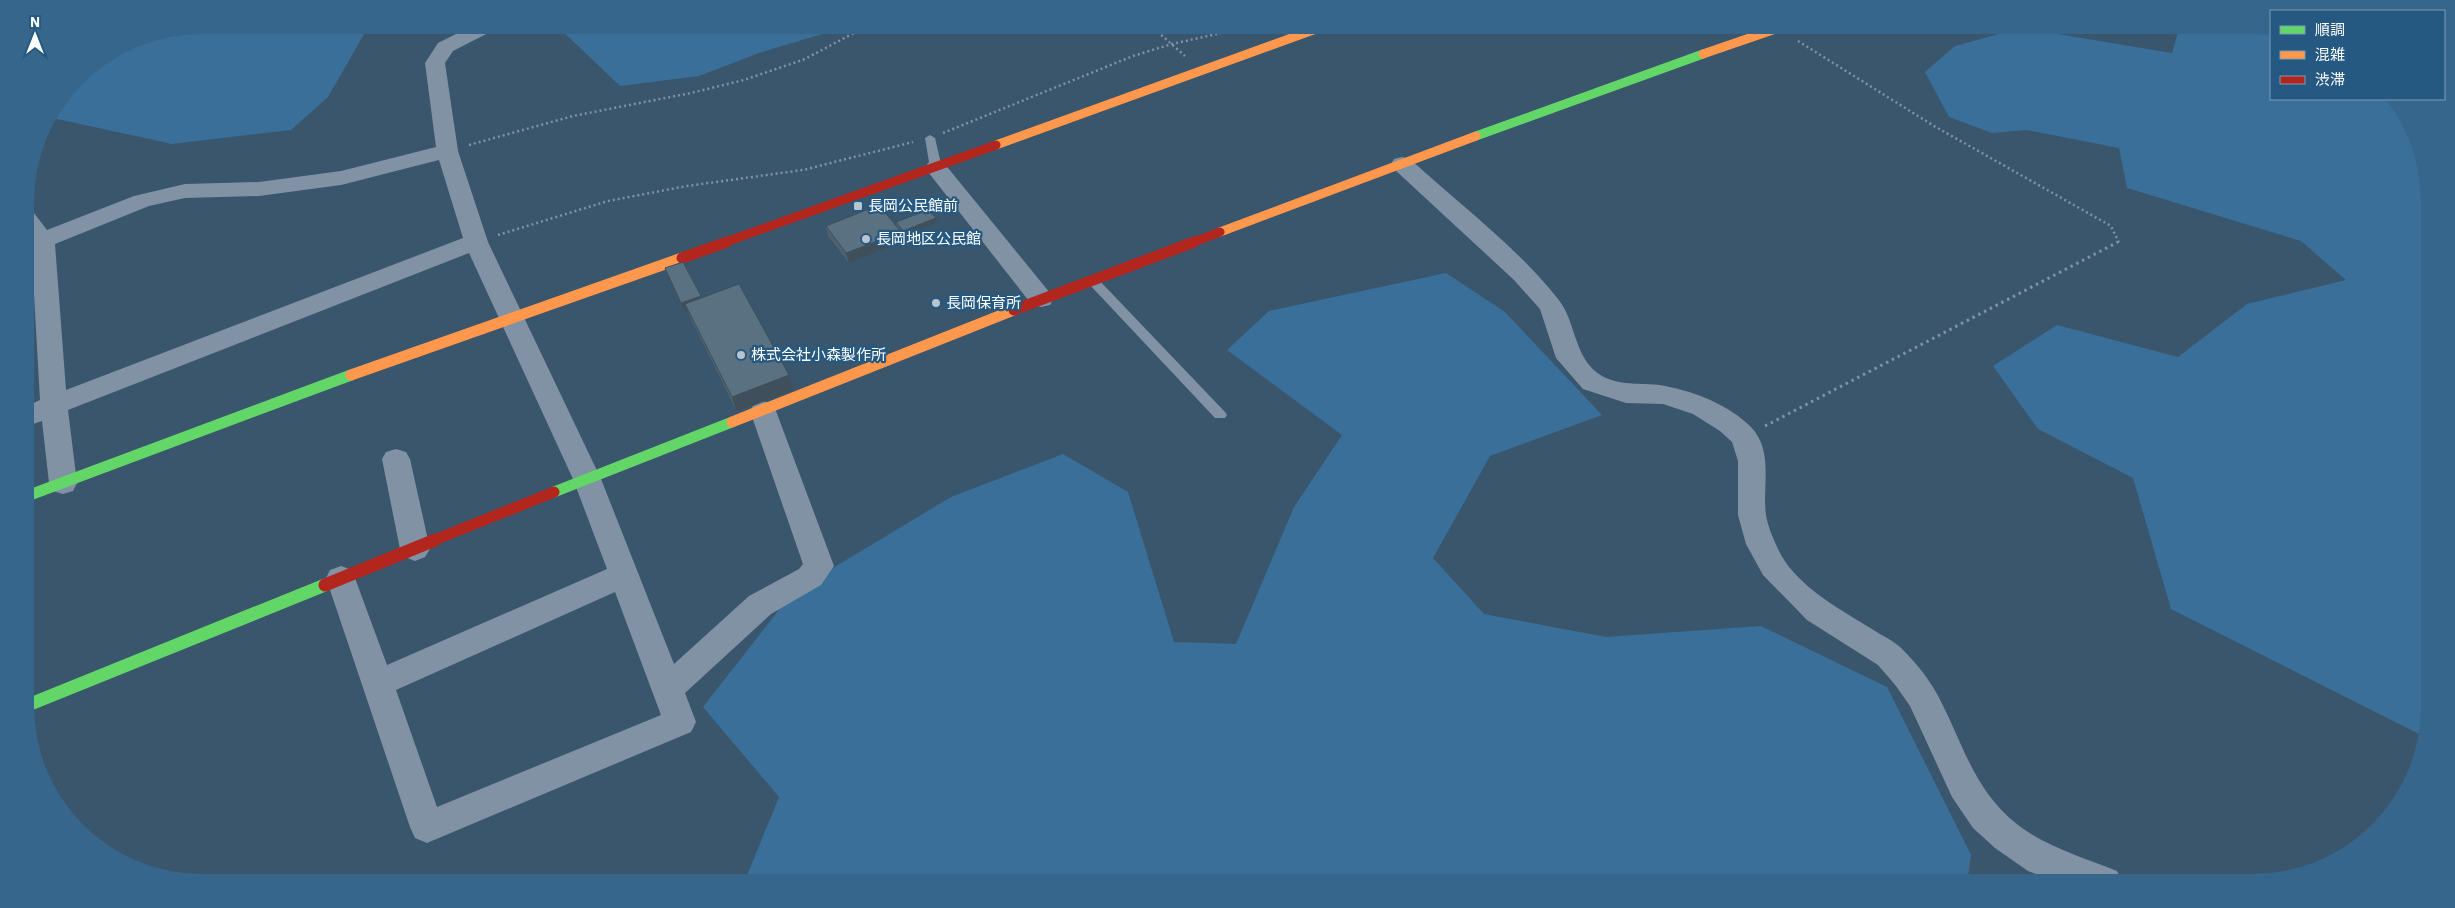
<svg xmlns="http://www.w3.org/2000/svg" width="2455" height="908" viewBox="0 0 2455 908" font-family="'IBM Plex Sans','Noto Sans JP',sans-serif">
<rect width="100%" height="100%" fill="#3a566d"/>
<path fill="#396f99" d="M 202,25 L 380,25 L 367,29 L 328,97 L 291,130 L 172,144 L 48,117 L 85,69 L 134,38 Z
M 556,25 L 836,25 L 829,32 L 759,53 L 699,76 L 620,86 Z
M 2168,25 L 2253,25 L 2271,28 L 2271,99 L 2395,99 L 2412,124 L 2428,178 L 2430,706 L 2425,737 L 2171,609 L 2133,478 L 2038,429 L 1993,366 L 2057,325 L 2178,357 L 2247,304 L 2346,280 L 2301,241 L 2127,188 L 2119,148 L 2027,130 L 1992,133 L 1949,117 L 1925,72 L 1955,46 L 2021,28 L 2172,53 L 2178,32 Z
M 1446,273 L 1505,312 L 1602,415 L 1490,456 L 1433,558 L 1484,614 L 1606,637 L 1761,626 L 1887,687 L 1971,855 L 1967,883 L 744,883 L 779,797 L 703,707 L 793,592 L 951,497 L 1063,454 L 1128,492 L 1174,642 L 1236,644 L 1294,507 L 1342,435 L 1227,350 L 1269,311 Z"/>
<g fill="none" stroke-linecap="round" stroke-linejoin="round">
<path stroke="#8092a3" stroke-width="2.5" stroke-dasharray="2 3" stroke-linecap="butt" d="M 1150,25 L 1185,56
M 1798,41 L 1934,126 L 2111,226 L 2119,243
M 943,133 L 1133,56 L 1172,44 L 1257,25
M 469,145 L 573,116 L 691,93 L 744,80 L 805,59 L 869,25
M 498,235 L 608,201 L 687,186 L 803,170 L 913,142"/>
<path stroke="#8092a3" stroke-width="3" stroke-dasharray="2.5 4" stroke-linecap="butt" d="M 1765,426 L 2118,242"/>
<path fill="#8092a3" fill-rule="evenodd" d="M 930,135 L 935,138 L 942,168 L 936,171 L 930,168 L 925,138 Z
M 1093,277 L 1097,278 L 1225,412 L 1227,415 L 1225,418 L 1215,418 L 1089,284 L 1087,281 Z"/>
<path fill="#8092a3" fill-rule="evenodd" d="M 474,25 L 499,25 L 496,29 L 453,51 L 445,63 L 458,151 L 488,242 L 601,479 L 674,664 L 749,596 L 799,569 L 803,564 L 750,411 L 754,404 L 763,401 L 772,404 L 776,411 L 834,566 L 821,585 L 771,614 L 685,693 L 696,722 L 691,732 L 427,843 L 415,838 L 410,827 L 326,578 L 330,570 L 341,566 L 352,570 L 387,665 L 607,569 L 573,479 L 469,253 L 68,410 L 77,483 L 73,491 L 63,494 L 53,491 L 49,483 L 42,421 L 27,426 L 27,406 L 40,400 L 31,241 L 26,233 L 26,211 L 34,213 L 47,230 L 134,196 L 185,184 L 259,182 L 341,171 L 436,147 L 425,63 L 438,43 ZM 439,160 L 463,238 L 66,390 L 55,244 L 149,206 L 185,198 L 259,196 L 341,185 ZM 615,592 L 661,715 L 437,807 L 396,690 Z
M 1402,157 L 1410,159 C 1458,203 1518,248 1558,299 C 1577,322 1573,359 1602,376 C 1623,387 1644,382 1665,386 C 1696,392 1729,405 1751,427 C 1774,451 1762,486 1766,515 C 1768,528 1775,543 1781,555 C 1800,588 1841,610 1872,629 C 1882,636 1895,641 1903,650 C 1914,661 1925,674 1933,687 C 1956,726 1967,771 1997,805 C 2028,842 2075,854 2117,871 L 2123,883 L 2059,883 L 2028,871 L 1995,848 L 1973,828 L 1952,797 L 1910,706 L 1896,686 L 1878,665 L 1807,620 L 1763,575 L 1746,544 L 1738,515 L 1738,461 L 1732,442 L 1720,431 L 1693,414 L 1663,404 L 1626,403 L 1583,389 L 1556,358 L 1540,309 L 1514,280 L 1394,169 L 1391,164 L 1394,159 Z
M 936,161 L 944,163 L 1050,293 L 1053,299 L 1050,305 L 1041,307 L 1032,305 L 925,168 L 928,163 Z
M 396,449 L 406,452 L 410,459 L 430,549 L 425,557 L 415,561 L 405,557 L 400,549 L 382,459 L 386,452 Z"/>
<path stroke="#63d668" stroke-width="9" d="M 1476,136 L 1703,54"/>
<path stroke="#63d668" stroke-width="11" d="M 554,492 L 732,422
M 27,496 L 351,375"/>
<path stroke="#63d668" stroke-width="13" d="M 28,705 L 325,585"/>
<path stroke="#ff974d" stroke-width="9" d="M 1703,54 L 1787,25
M 996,145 L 1327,25
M 1220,232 L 1476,136"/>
<path stroke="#ff974d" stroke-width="11" d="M 351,375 L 682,258
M 732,422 L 1014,310"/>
<path stroke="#b3261e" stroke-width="9" d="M 723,243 L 996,145
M 1191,243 L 1220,232"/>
<path stroke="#b3261e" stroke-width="11" d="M 682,258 L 727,242
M 1014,310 L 1194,242
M 432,541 L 554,492"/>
<path stroke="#b3261e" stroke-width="13" d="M 325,585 L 435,540"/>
</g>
<path fill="#4d6170" d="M 896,222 L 937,223 L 904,236 L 897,227 Z
M 826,226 L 903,242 L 849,263 L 828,236 Z
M 665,268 L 702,298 L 789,375 L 794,390 L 737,412 L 691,319 L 688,312 L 685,313 Z"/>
<path fill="#3f4f5b" d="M 936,218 L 937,223 L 904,236 L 903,231 Z
M 901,232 L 903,242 L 849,263 L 846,253 Z
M 701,296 L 705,306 L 685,304 L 688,312 L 685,313 L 681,303 Z
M 789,375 L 794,390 L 737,412 L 732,397 Z"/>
<path fill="#5a7182" stroke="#3f4f5b" d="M 879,205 L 901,232 L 846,253 L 826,226 Z
M 928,210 L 936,218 L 903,231 L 896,222 Z
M 683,262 L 701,296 L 681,303 L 665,268 Z
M 739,284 L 789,375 L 732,397 L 685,304 Z"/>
<g fill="#bac4cc" stroke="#255982" stroke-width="2">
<rect x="853" y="201" width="10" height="10" rx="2.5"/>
<circle cx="866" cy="239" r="5"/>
<circle cx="936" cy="303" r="5"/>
<circle cx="741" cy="355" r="5"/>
</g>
<g text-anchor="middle" stroke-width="4.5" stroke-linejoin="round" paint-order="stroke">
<g font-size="15" fill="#fff" stroke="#255982" text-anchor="start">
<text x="868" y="211">長岡公民館前</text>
<text x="876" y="244">長岡地区公民館</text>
<text x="946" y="308">長岡保育所</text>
<text x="751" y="360">株式会社小森製作所</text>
</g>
</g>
<path d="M0 0H2455V908H0ZM202 34H2253A168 168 0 0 1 2421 202V706A168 168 0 0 1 2253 874H202A168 168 0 0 1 34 706V202A168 168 0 0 1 202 34Z" fill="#36668c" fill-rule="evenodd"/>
<rect x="2270" y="10" width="175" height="90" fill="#255982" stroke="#7c9bb4"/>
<rect x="2280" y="26" width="25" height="8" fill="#63d668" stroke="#7c9bb4"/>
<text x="2315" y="35" font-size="15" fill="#ffffff">順調</text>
<rect x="2280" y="51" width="25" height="8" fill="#ff974d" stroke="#7c9bb4"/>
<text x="2315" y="60" font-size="15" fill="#ffffff">混雑</text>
<rect x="2280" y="76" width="25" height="8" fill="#b3261e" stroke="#7c9bb4"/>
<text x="2315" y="85" font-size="15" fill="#ffffff">渋滞</text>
<g transform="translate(35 35)" stroke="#255982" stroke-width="4" paint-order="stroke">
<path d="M0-4L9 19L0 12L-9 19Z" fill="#ffffff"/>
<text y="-8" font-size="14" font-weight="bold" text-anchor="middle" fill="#ffffff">N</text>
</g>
</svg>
